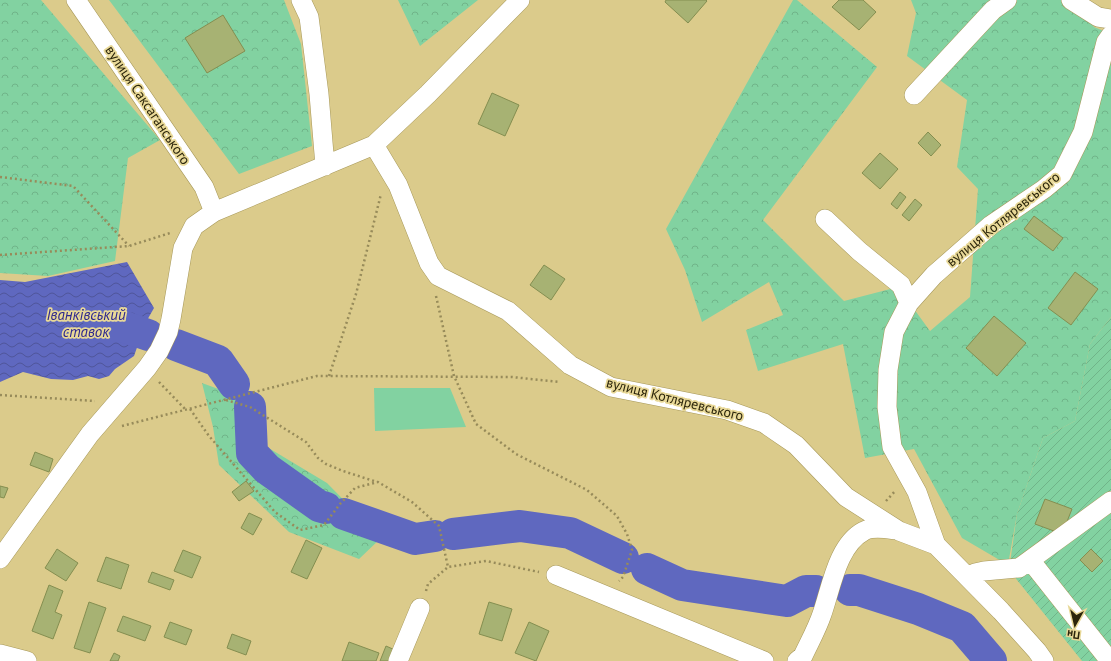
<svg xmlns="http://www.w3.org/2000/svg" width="1111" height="661" viewBox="0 0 1111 661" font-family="'PT Sans',sans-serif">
<defs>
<pattern id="forest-crowns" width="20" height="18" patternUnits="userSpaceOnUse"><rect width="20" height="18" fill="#82d2a1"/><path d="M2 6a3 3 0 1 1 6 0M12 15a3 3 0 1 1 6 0" fill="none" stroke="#70b489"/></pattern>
<pattern id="garden-furrows" width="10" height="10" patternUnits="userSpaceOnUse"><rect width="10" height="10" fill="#82d2a1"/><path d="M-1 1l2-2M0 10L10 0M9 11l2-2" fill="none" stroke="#70b489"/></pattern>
<pattern id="water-waves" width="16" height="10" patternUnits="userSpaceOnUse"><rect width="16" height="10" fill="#5f68bf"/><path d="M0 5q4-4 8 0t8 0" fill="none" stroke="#4f5599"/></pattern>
</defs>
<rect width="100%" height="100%" fill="#dbcb8b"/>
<path fill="#82d2a1" d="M 374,388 L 450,388 L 466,427 L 375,431 Z"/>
<path fill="url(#forest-crowns)" d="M 0,0 L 41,0 L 160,140 L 128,158 L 115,261 L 48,276 L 0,273 Z
M 109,0 L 284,0 L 301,44 L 312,146 L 239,174 Z
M 398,0 L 478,0 L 420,46 Z
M 793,0 L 797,0 L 877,67 L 763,220 L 844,301 L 898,287 L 930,331 L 970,297 L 978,189 L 957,167 L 967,100 L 907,56 L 916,13 L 911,0 L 1073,0 L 1094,27 L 1111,34 L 1111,317 L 1090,344 L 1075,421 L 1043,438 L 1017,514 L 1008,565 L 962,538 L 914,449 L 865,458 L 843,344 L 758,371 L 746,330 L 783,315 L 769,282 L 702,322 L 685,270 L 666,229 Z
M 202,383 L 262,405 L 267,447 L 327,483 L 381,538 L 359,559 L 289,532 L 219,465 L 213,427 Z"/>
<path fill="url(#garden-furrows)" d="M 1111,317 L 1111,661 L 1082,661 L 1009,570 L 1017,514 L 1043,438 L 1075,421 L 1090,344 Z"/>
<path fill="url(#water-waves)" d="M 127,262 L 154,308 L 146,322 L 134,356 L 115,369 L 109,376 L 99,379 L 88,376 L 73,380 L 51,379 L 23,372 L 0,382 L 0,280 L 25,282 Z"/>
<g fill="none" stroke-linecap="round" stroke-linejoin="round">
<path stroke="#5f68bf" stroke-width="32" d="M 99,326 L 122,326 L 148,335
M 176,345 L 218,361 L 234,384
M 250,407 L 252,453 L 267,469 L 319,506 L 326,508
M 344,514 L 415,539 L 435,536
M 453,534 L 520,526 L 570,533 L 623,558
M 647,569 L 682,585 L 787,601 L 806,591 L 816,591
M 850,590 L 859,590 L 918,609 L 962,627 L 991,661"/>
</g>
<path fill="#a7b273" stroke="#848e50" d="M 666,0 L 706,0 L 707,1 L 688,23 L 665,2 Z
M 839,0 L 863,0 L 876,12 L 859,30 L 832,7 Z
M 223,15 L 245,51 L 207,73 L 185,38 Z
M 492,93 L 519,105 L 505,136 L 478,124 Z
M 928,132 L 941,145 L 931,156 L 918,143 Z
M 880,153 L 898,169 L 880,189 L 862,173 Z
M 900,192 L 906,197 L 897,209 L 891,204 Z
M 915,199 L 922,205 L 909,221 L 902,215 Z
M 1034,216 L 1063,238 L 1053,251 L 1024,229 Z
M 544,265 L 565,279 L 551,300 L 530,285 Z
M 1075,272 L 1098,289 L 1071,325 L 1048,308 Z
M 994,316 L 1026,343 L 997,376 L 966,348 Z
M 35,452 L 53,459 L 49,472 L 30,465 Z
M 246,481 L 254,491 L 239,501 L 232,492 Z
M 0,486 L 8,488 L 4,498 L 0,497 Z
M 1045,499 L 1072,509 L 1062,534 L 1035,524 Z
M 249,513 L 262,519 L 253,535 L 241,528 Z
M 306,540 L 322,548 L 307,579 L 291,572 Z
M 57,549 L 78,563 L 66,581 L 45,568 Z
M 1091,549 L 1103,561 L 1092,572 L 1080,560 Z
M 183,550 L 201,557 L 192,578 L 174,571 Z
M 106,557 L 129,565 L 121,589 L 97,581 Z
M 152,572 L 174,580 L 170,590 L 148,582 Z
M 49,585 L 63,591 L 55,612 L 62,615 L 53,639 L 32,631 Z
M 89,602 L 106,608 L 90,653 L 74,648 Z
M 489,602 L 512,609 L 502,641 L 479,634 Z
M 123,616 L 151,626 L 145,641 L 117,631 Z
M 170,622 L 192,630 L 186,645 L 164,637 Z
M 529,622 L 549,631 L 536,661 L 515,653 Z
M 232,634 L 251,641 L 246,655 L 227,648 Z
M 349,642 L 379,653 L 376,661 L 342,661 Z
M 386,646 L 395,650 L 391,661 L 380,661 Z
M 114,653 L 120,656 L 118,661 L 110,661 Z"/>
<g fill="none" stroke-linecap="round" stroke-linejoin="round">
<defs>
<path id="minor" d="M 76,0 L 204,187 L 214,212
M 301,0 L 309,17 L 319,94 L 325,166
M 1071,0 L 1098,17 L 1111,19
M 914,95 L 993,10 L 1007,0
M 374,145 L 398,185 L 429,263 L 438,276 L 508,311 L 570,365 L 611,387 L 727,410 L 764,423 L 796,445 L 846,497 L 899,531 L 936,545 L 1001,611 L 1037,651 L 1044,661
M 825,219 L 859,251 L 901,285 L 909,303
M 936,545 L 917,492 L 892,447 L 887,407 L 888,370 L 894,332 L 909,303 L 934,275 L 991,225 L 1044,189 L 1062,174 L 1083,132 L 1106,42 L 1111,35
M 0,559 L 90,434 L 147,368 L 159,351 L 168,332 L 171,319 L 183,248 L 194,226 L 214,212 L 374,145 L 428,94 L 520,0
M 1030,560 L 1110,661
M 556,575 L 764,661
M 969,578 L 975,573 L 984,571 L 1019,568 L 1111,501
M 0,654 L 27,661
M 398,661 L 420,608
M 797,661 L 803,656 C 809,643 817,629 822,614 C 831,589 837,545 864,531 C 873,526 888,529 897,530"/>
</defs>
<use href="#minor" stroke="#a79859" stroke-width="20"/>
<path stroke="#978b5a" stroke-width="2.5" stroke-dasharray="2 3" stroke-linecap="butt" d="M 0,177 L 73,186 L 129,246
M 0,255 L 129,246 L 170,233
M 436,296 L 454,376 L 476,424 L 516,454 L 587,490 L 617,516 L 627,534 L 632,550 L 623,577 L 619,581
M 329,376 L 356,294 L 381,194
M 159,382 L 186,410
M 0,395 L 95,401
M 226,400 L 250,407 L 306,442 L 318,458 L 326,464 L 343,471 L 377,482
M 190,409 L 209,436 L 275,512 L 300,530 L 324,525 L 340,504 L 355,488 L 378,482 L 412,502 L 439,526 L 448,567 L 486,561 L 539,572
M 122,426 L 317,376 L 512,377 L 560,382
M 886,501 L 896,490
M 426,591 L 428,584 L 448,567"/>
<use href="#minor" stroke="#fff" stroke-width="19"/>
</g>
<g text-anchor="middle" stroke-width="3.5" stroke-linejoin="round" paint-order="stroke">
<g font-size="14" fill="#2b250b" stroke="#e8d897">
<text transform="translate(148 105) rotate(56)" y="5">вулиця Саксаганського</text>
<text transform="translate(1003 219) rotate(-39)" y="5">вулиця Котляревського</text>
<text transform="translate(675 399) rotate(14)" y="5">вулиця Котляревського</text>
</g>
<g font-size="15" font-style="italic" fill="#2c268e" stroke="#e8d897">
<text x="86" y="320">Іванківський<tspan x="86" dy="17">ставок</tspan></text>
</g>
</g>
<g transform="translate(1075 625) rotate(188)" stroke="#e8d897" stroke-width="3" paint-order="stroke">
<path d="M0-3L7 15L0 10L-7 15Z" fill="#2b250b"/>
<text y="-6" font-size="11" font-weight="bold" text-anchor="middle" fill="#2b250b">Пн</text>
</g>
</svg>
